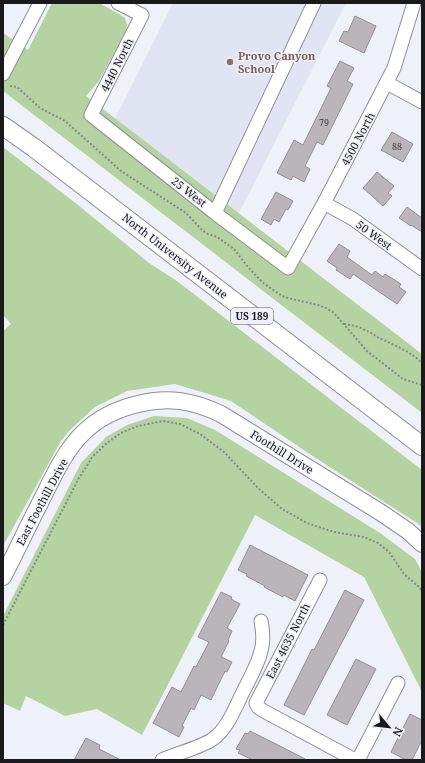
<svg xmlns="http://www.w3.org/2000/svg" width="425" height="763" viewBox="0 0 425 763" font-family="'Noto Serif',serif">
<rect width="100%" height="100%" fill="#eff1f8"/>
<path fill="#e1e5f3" d="M 173,3 L 346,3 L 237,217 L 114,121 Z"/>
<path fill="#b5d3a0" d="M 52,3 L 99,3 L 119,14 L 125,18 L 127,25 L 126,31 L 99,81 L 86,96 L 422,354 L 422,413 L 3,91 L 3,33 L 28,50 Z
M 3,147 L 78,205 L 149,263 L 177,281 L 422,470 L 422,527 L 417,523 L 314,457 L 231,401 L 175,384 L 127,391 L 95,407 L 70,430 L 61,441 L 3,546 L 3,331 L 11,324 L 3,315 Z
M 154,416 L 187,418 L 215,430 L 380,533 L 415,559 L 422,572 L 422,692 L 364,577 L 255,515 L 142,735 L 97,709 L 65,716 L 26,696 L 20,711 L 3,703 L 3,616 L 81,463 L 106,437 L 127,425 Z"/>
<path fill="#bab5bb" stroke="#948f95" d="M 355,16 L 376,26 L 364,53 L 339,41 L 344,31 L 348,32 Z
M 340,61 L 354,68 L 347,81 L 353,84 L 323,145 L 317,142 L 305,166 L 310,169 L 304,182 L 293,176 L 291,180 L 277,173 L 294,140 L 303,145 L 331,88 L 327,86 Z
M 392,132 L 413,144 L 403,162 L 381,150 Z
M 377,172 L 394,186 L 388,193 L 392,196 L 383,206 L 363,188 Z
M 276,192 L 293,201 L 288,210 L 286,209 L 279,222 L 274,219 L 271,225 L 261,219 Z
M 407,207 L 422,218 L 422,232 L 411,225 L 411,226 L 399,218 Z
M 339,244 L 350,251 L 347,257 L 372,275 L 375,271 L 383,277 L 385,274 L 401,284 L 399,287 L 406,292 L 397,304 L 353,274 L 350,279 L 336,270 L 337,268 L 327,261 Z
M 250,545 L 308,575 L 295,601 L 284,595 L 283,597 L 264,587 L 265,586 L 246,576 L 247,574 L 238,570 Z
M 345,590 L 364,600 L 304,715 L 284,705 L 312,649 L 314,650 Z
M 221,592 L 232,597 L 231,599 L 240,604 L 227,628 L 232,631 L 228,640 L 229,641 L 221,657 L 232,662 L 227,672 L 225,671 L 211,700 L 201,695 L 194,710 L 191,708 L 182,726 L 184,727 L 179,737 L 153,723 L 172,687 L 181,692 L 194,666 L 196,667 L 209,642 L 198,637 Z
M 356,659 L 376,669 L 347,725 L 327,715 Z
M 410,714 L 422,720 L 422,740 L 412,760 L 406,760 L 391,752 Z
M 250,731 L 278,745 L 307,760 L 253,760 L 238,753 L 240,750 L 236,749 L 245,733 L 248,734 Z
M 86,738 L 100,745 L 99,749 L 121,760 L 74,760 Z"/>
<g fill="none" stroke-linecap="round" stroke-linejoin="round">
<defs>
<path id="minor" d="M 118,3 L 142,15 L 91,115 L 215,213 L 288,268 L 324,203 L 394,68 L 414,3
M 3,74 L 40,3
M 387,83 L 422,102
M 324,203 L 353,219 L 422,269
M 215,213 L 314,3
M 320,580 L 256,703 L 258,707 L 262,710 L 355,760
M 162,760 C 177,753 200,748 213,739 C 229,727 236,705 245,688 C 251,676 258,664 261,651 C 264,641 263,631 261,621
M 358,760 L 398,683"/>
<path id="major" d="M 3,577 C 16,552 28,526 41,501 C 52,479 65,450 83,433 C 99,417 117,409 138,404 C 168,396 194,401 221,414 L 380,512 L 408,531 L 422,544"/>
<path id="highway" d="M 3,126 L 33,147 L 422,446"/>
</defs>
<use href="#minor" stroke="#8f9097" stroke-width="15"/>
<use href="#major" stroke="#8f9097" stroke-width="18"/>
<use href="#highway" stroke="#8f9097" stroke-width="20"/>
<path stroke="#87888d" stroke-width="2" stroke-dasharray="2 2" stroke-linecap="butt" d="M 10,86 L 17,87 L 40,108 L 65,121 L 121,171 L 186,213 L 203,231 L 208,234 L 217,237 L 234,249 L 248,267 L 262,282 L 282,296 L 288,298 L 318,305 L 326,308 L 334,313 L 367,351 L 403,379 L 422,385
M 344,324 C 351,325 358,326 365,330 C 370,332 374,335 379,338 C 394,345 410,351 422,363
M 3,625 L 79,478 L 93,456 L 107,443 L 121,433 L 138,426 L 163,421 L 180,424 L 200,434 L 224,452 L 258,488 L 282,509 L 307,523 L 334,532 L 364,537 L 378,543 L 389,552 L 404,574 L 419,587 L 422,591"/>
<use href="#minor" stroke="#fff" stroke-width="13"/>
<use href="#major" stroke="#fff" stroke-width="16"/>
<use href="#highway" stroke="#fff" stroke-width="18"/>
</g>
<circle fill="#8d6e63" stroke="#eff1f8" stroke-width="1.5" cx="230" cy="62" r="4"/>
<g text-anchor="middle" stroke-width="3" stroke-linejoin="round" paint-order="stroke">
<g font-size="9" fill="#424144">
<text x="324" y="126">79</text>
<text x="397" y="150">88</text>
</g>
<rect fill="#eff1f8" stroke="#5a5a5f" stroke-width="1" x="231" y="308" width="42" height="16" rx="3"/>
<g font-size="10" font-weight="bold" fill="#1a1a1d">
<text x="252" y="320">US 189</text>
</g>
<g font-size="11" font-weight="bold" fill="#785e54" stroke="#eff1f8" text-anchor="start">
<text x="238" y="60">Provo Canyon<tspan x="238" dy="13">School</tspan></text>
</g>
<g font-size="11" fill="#1a1a1d" stroke="#eff1f8">
<text transform="translate(117 65) rotate(-63)" y="4">4440 North</text>
<text transform="translate(358 139) rotate(-62)" y="4">4500 North</text>
<text transform="translate(189 192) rotate(38)" y="4">25 West</text>
<text transform="translate(374 235) rotate(36)" y="4">50 West</text>
<text transform="translate(175 256) rotate(38)" y="4">North University Avenue</text>
<text transform="translate(282 452) rotate(32)" y="4">Foothill Drive</text>
<text transform="translate(42 502) rotate(-62)" y="4">East Foothill Drive</text>
<text transform="translate(288 641) rotate(-63)" y="4">East 4635 North</text>
</g>
</g>
<rect width="425" height="763" fill="none" stroke="#1a1a1d" stroke-width="8"/>
<g transform="translate(389 727) rotate(118)" stroke="#eff1f8" stroke-width="3" paint-order="stroke">
<path d="M0-3L7 15L0 10L-7 15Z" fill="#1a1a1d"/>
<text y="-6" font-size="11" font-weight="bold" text-anchor="middle" fill="#1a1a1d">N</text>
</g>
</svg>
